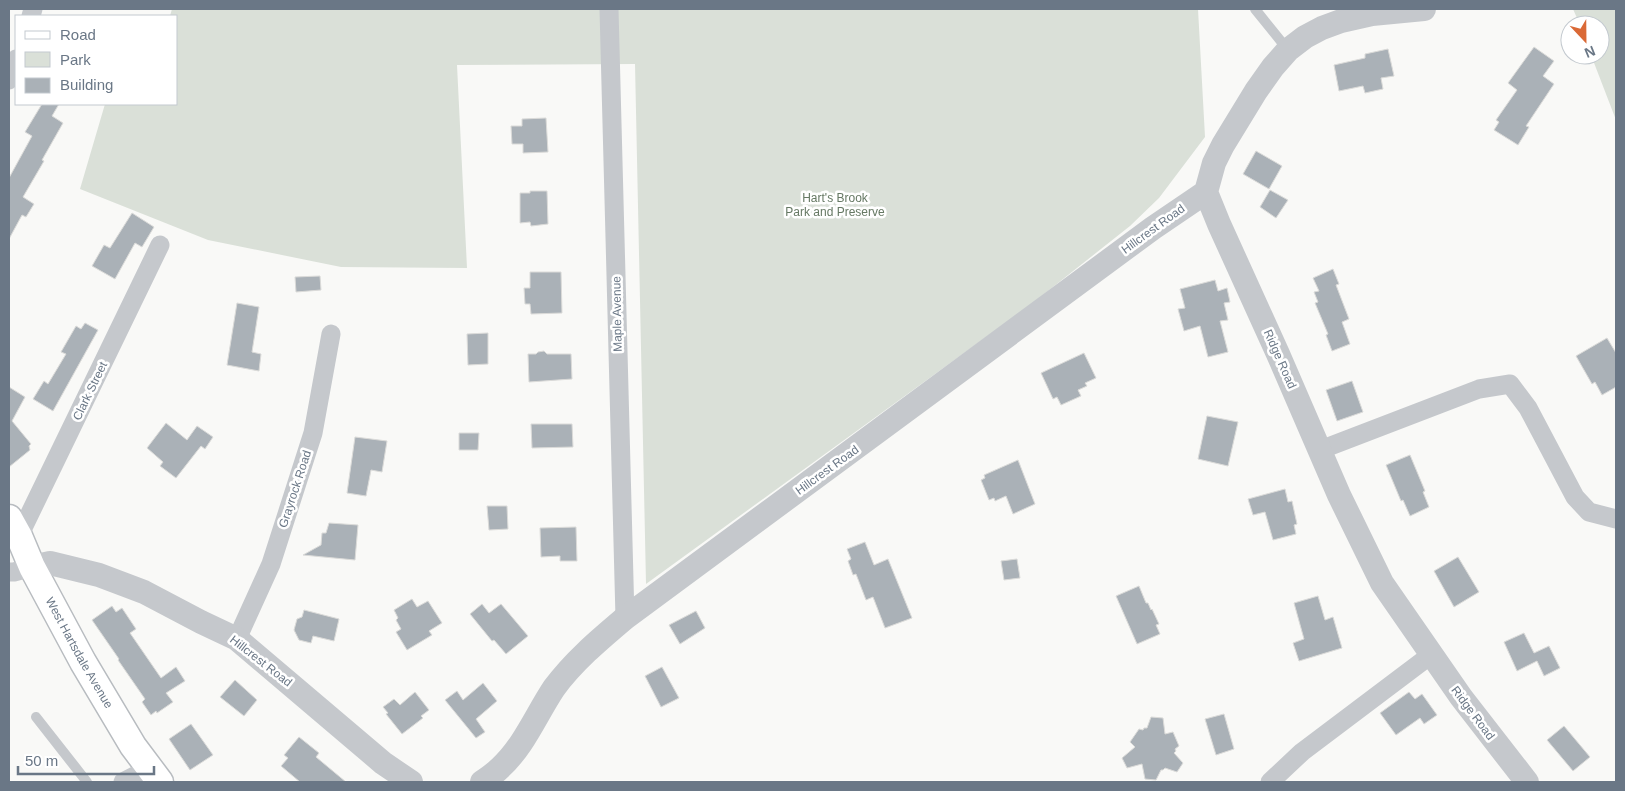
<svg xmlns="http://www.w3.org/2000/svg" width="1625" height="791" viewBox="0 0 1625 791" font-family="Helvetica,sans-serif">
<rect width="100%" height="100%" fill="#f9f9f7"/>
<path fill="#dae0d8" d="M 172,9 L 1198,9 L 1205,137 L 1159,198 L 1130,226 L 1034,302 L 646,584 L 635,64 L 457,65 L 467,268 L 341,267 L 208,240 L 80,189 L 105,104 L 176,104 L 176,16 L 170,16 Z
M 1573,9 L 1616,9 L 1616,120 L 1591,55 L 1600,55 L 1600,25 L 1580,25 Z"/>
<path fill="#aab1b7" stroke="#dbdbd9" d="M 1534,47 L 1554,61 L 1543,76 L 1554,84 L 1526,126 L 1529,127 L 1518,145 L 1494,130 L 1499,122 L 1496,120 L 1517,90 L 1508,83 Z
M 1388,49 L 1394,76 L 1381,78 L 1383,89 L 1365,93 L 1363,86 L 1339,91 L 1334,65 L 1365,58 L 1365,54 Z
M 42,104 L 59,104 L 52,116 L 63,123 L 42,160 L 44,161 L 23,197 L 34,204 L 26,217 L 22,215 L 9,239 L 9,178 L 32,136 L 25,132 Z
M 546,118 L 548,152 L 523,153 L 523,144 L 512,144 L 511,126 L 522,126 L 522,119 Z
M 1256,151 L 1282,166 L 1269,189 L 1243,174 Z
M 1270,190 L 1288,200 L 1276,218 L 1260,207 Z
M 530,191 L 547,191 L 548,224 L 531,226 L 530,222 L 520,223 L 520,193 L 530,193 Z
M 132,213 L 154,227 L 142,247 L 135,243 L 115,279 L 92,266 L 104,245 L 110,248 Z
M 1333,269 L 1339,284 L 1336,285 L 1349,319 L 1342,322 L 1350,344 L 1332,351 L 1326,335 L 1328,334 L 1315,303 L 1318,302 L 1314,292 L 1319,291 L 1313,278 Z
M 530,272 L 561,272 L 562,313 L 531,314 L 530,304 L 525,304 L 524,288 L 530,288 Z
M 320,276 L 321,290 L 296,292 L 295,277 Z
M 1215,280 L 1218,291 L 1227,288 L 1230,302 L 1224,303 L 1228,320 L 1220,321 L 1228,352 L 1208,357 L 1200,326 L 1184,331 L 1178,309 L 1185,308 L 1180,289 Z
M 237,303 L 259,307 L 252,352 L 261,354 L 259,371 L 227,365 Z
M 85,323 L 98,330 L 53,411 L 33,399 L 44,381 L 48,384 L 66,354 L 61,352 L 76,326 L 81,329 Z
M 488,333 L 488,364 L 468,365 L 467,334 Z
M 1607,338 L 1616,353 L 1616,387 L 1602,395 L 1595,382 L 1592,384 L 1576,356 Z
M 544,351 L 547,354 L 571,354 L 572,379 L 529,382 L 528,354 L 536,354 L 538,352 Z
M 1084,353 L 1096,378 L 1085,383 L 1087,386 L 1078,390 L 1081,396 L 1061,405 L 1057,397 L 1053,399 L 1041,373 Z
M 1352,381 L 1363,412 L 1337,421 L 1326,390 Z
M 9,387 L 25,397 L 12,421 L 31,444 L 29,446 L 30,450 L 9,467 Z
M 1207,416 L 1238,422 L 1228,466 L 1198,459 Z
M 166,423 L 187,440 L 197,426 L 213,437 L 205,449 L 201,446 L 176,478 L 160,466 L 163,462 L 147,448 Z
M 531,424 L 572,424 L 573,447 L 532,448 Z
M 459,433 L 479,433 L 478,450 L 459,450 Z
M 355,437 L 387,441 L 382,472 L 371,470 L 366,496 L 347,493 Z
M 1410,455 L 1425,491 L 1423,492 L 1429,507 L 1410,516 L 1403,500 L 1401,501 L 1386,465 Z
M 1018,460 L 1035,504 L 1013,514 L 1006,496 L 995,501 L 994,498 L 989,500 L 981,480 L 985,478 L 984,475 Z
M 1285,489 L 1288,502 L 1292,501 L 1297,524 L 1294,525 L 1296,534 L 1273,540 L 1265,512 L 1253,515 L 1248,499 Z
M 487,506 L 507,506 L 508,529 L 489,530 Z
M 329,523 L 358,525 L 355,560 L 303,555 L 321,545 L 322,533 L 326,533 Z
M 576,527 L 577,561 L 560,561 L 560,556 L 541,557 L 540,528 Z
M 865,542 L 874,565 L 888,559 L 912,618 L 885,628 L 873,597 L 866,600 L 856,574 L 853,575 L 848,561 L 851,559 L 847,549 Z
M 1458,557 L 1479,592 L 1454,607 L 1434,571 Z
M 1017,559 L 1020,578 L 1004,580 L 1001,561 Z
M 1139,586 L 1146,603 L 1148,603 L 1151,610 L 1152,609 L 1159,624 L 1156,625 L 1160,634 L 1137,644 L 1116,596 Z
M 1318,596 L 1325,620 L 1333,617 L 1342,648 L 1299,661 L 1293,643 L 1304,639 L 1294,603 Z
M 412,599 L 417,607 L 428,601 L 442,623 L 429,631 L 432,635 L 407,650 L 396,632 L 401,629 L 396,620 L 398,618 L 394,610 Z
M 482,604 L 489,613 L 501,604 L 528,636 L 506,654 L 494,640 L 492,641 L 470,614 Z
M 112,606 L 116,612 L 122,608 L 136,629 L 130,633 L 161,678 L 176,667 L 185,681 L 166,693 L 173,702 L 157,713 L 156,711 L 151,715 L 142,702 L 145,699 L 118,660 L 119,659 L 92,620 Z
M 304,610 L 339,619 L 334,641 L 313,636 L 311,643 L 299,640 L 294,630 L 297,619 L 302,617 Z
M 696,611 L 705,628 L 680,644 L 669,625 Z
M 1524,633 L 1534,653 L 1549,646 L 1560,668 L 1544,676 L 1537,661 L 1517,671 L 1504,642 Z
M 662,667 L 679,698 L 661,707 L 645,676 Z
M 235,680 L 257,700 L 244,716 L 220,697 Z
M 483,683 L 497,701 L 476,719 L 485,732 L 476,738 L 445,700 L 457,691 L 463,700 Z
M 415,692 L 429,710 L 421,716 L 423,718 L 402,734 L 386,714 L 388,713 L 383,707 L 394,699 L 400,705 Z
M 1409,692 L 1415,699 L 1422,694 L 1437,715 L 1424,724 L 1420,718 L 1396,735 L 1380,713 Z
M 1224,714 L 1234,749 L 1216,755 L 1205,719 Z
M 1151,717 L 1163,718 L 1165,734 L 1173,732 L 1179,746 L 1175,749 L 1176,751 L 1174,753 L 1183,763 L 1177,772 L 1165,768 L 1163,770 L 1161,770 L 1156,780 L 1145,779 L 1142,764 L 1127,768 L 1122,758 L 1135,747 L 1130,742 L 1139,729 L 1143,730 L 1144,728 L 1147,728 Z
M 191,724 L 213,755 L 190,770 L 169,739 Z
M 1564,726 L 1590,757 L 1573,771 L 1547,740 Z
M 299,737 L 319,753 L 316,757 L 346,782 L 300,782 L 281,766 L 288,758 L 284,755 Z"/>
<g fill="none" stroke-linecap="round" stroke-linejoin="round">
<defs>
<g id="secondary">
<path id="s1" d="M 9,518 L 19,536 L 32,567 L 83,662 L 133,746 L 160,782"/>
</g>
</defs>
<use href="#secondary" stroke="#b8bcc0" stroke-width="29"/>
<path stroke="#c5c8cc" stroke-width="10" d="M 1255,9 L 1288,50
M 36,717 L 87,782"/>
<path stroke="#c5c8cc" stroke-width="19" d="M 609,9 L 625,618
M 31,16 L 33,9
M 9,80 L 16,59
M 1320,450 L 1479,389 L 1510,384 L 1528,408 L 1575,497 L 1589,512 L 1616,519
M 19,536 L 160,245
M 9,572 L 14,572 L 32,567
M 237,639 L 271,564 L 313,433 L 331,334
M 123,782 L 150,768
M 1270,782 L 1302,752 L 1432,654"/>
<path stroke="#c5c8cc" stroke-width="24" d="M 1424,9 L 1372,14 L 1341,21 L 1322,28 L 1305,37 L 1288,50 L 1273,67 L 1256,91 L 1223,145 L 1214,163 L 1206,192 L 1219,224 L 1278,354 L 1339,495 L 1382,583 L 1461,697 L 1527,782
M 32,567 L 50,563 L 99,575 L 144,592 L 201,622 L 237,639 L 383,763 L 411,782
M 482,782 C 488,778 495,773 500,768 C 524,746 536,715 554,688 C 574,661 599,640 625,618 L 1153,228 L 1206,192"/>
<use href="#secondary" stroke="#fff" stroke-width="26"/>
</g>
<g text-anchor="middle" stroke-width="5" stroke-linejoin="round" paint-order="stroke">
<g font-size="12" fill="#667964" stroke="#fff">
<text x="835" y="202">Hart's Brook<tspan x="835" dy="14">Park and Preserve</tspan></text>
</g>
<g font-size="12" fill="#6a7786" stroke="#fff">
<text transform="translate(1153 229) rotate(-36)" y="4">Hillcrest Road</text>
<text transform="translate(617 314) rotate(-91)" y="4">Maple Avenue</text>
<text transform="translate(1280 359) rotate(66)" y="4">Ridge Road</text>
<text transform="translate(90 391) rotate(-64)" y="4">Clark Street</text>
<text transform="translate(827 470) rotate(-36)" y="4">Hillcrest Road</text>
<text transform="translate(295 489) rotate(-72)" y="4">Grayrock Road</text>
<text dy="4" stroke="none"><textPath href="#s1" startOffset="152">West Hartsdale Avenue</textPath></text>
<text transform="translate(261 661) rotate(38)" y="4">Hillcrest Road</text>
<text transform="translate(1473 713) rotate(53)" y="4">Ridge Road</text>
</g>
</g>
<rect width="1625" height="791" fill="none" stroke="#6a7786" stroke-width="20"/>
<rect x="15" y="15" width="162" height="90" fill="#ffffff" stroke="#c3c9cf"/>
<rect x="25" y="31" width="25" height="8" fill="#ffffff" stroke="#c3c9cf"/>
<text x="60" y="40" font-size="15" fill="#6a7786">Road</text>
<rect x="25" y="52" width="25" height="15" fill="#dae0d8" stroke="#c3c9cf"/>
<text x="60" y="65" font-size="15" fill="#6a7786">Park</text>
<rect x="25" y="78" width="25" height="15" fill="#aab1b7" stroke="#c3c9cf"/>
<text x="60" y="90" font-size="15" fill="#6a7786">Building</text>
<g transform="translate(1585 40) rotate(158)"><circle r="24" fill="#ffffff" stroke="#c3c9cf"/>
<path d="M0-4L9 19L0 12L-9 19Z" fill="#da6936"/>
<text y="-8" font-size="14" font-weight="bold" text-anchor="middle" fill="#6a7786">N</text>
</g>
<path d="M18 766v8h136v-8" fill="none" stroke="#6a7786" stroke-width="2.5"/>
<text x="25" y="766" font-size="15" fill="#6a7786" stroke="#ffffff" stroke-width="4" paint-order="stroke">50 m</text>
</svg>
